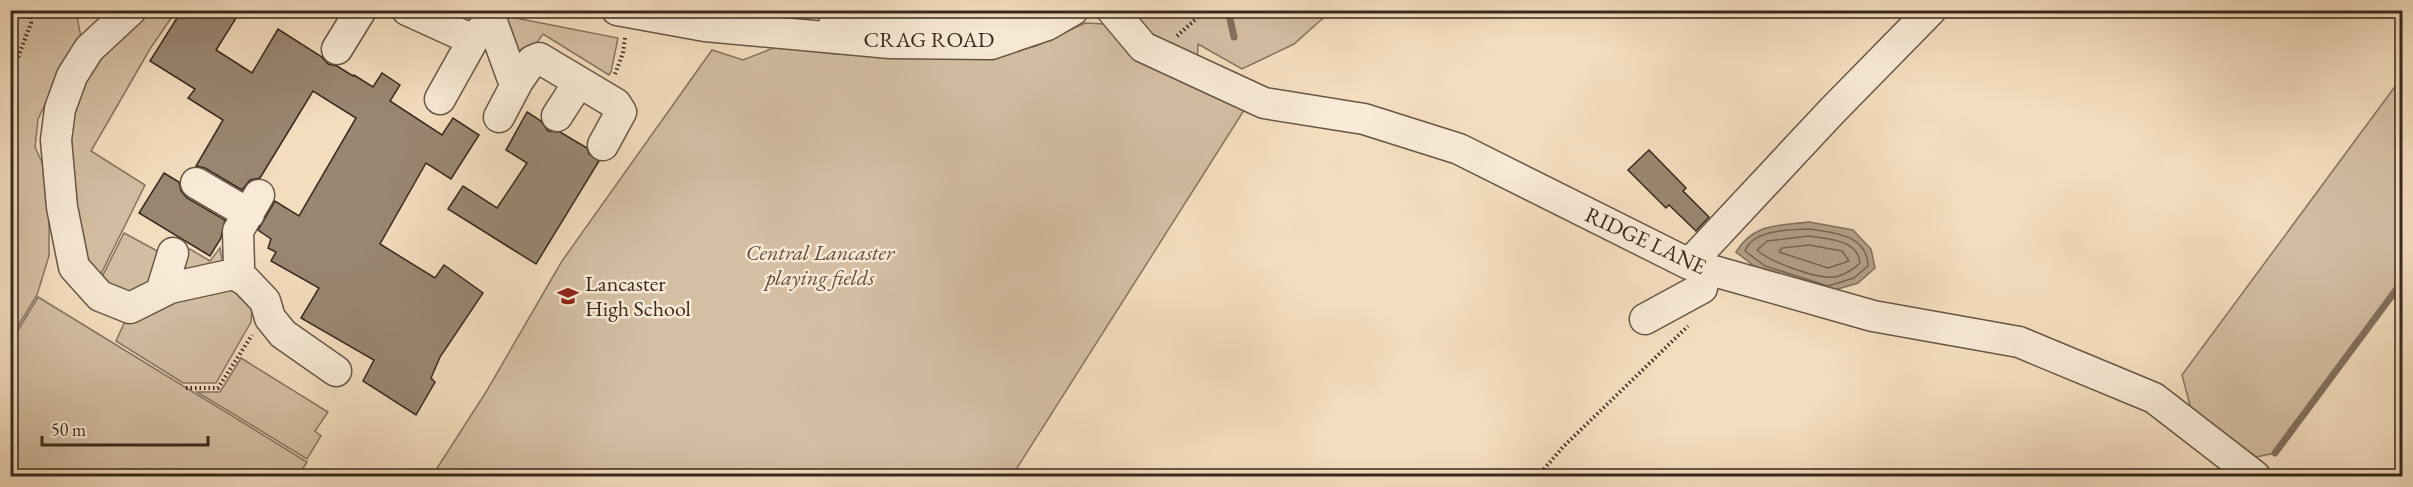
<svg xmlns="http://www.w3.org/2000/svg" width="2413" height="487" viewBox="0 0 2413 487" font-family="'EB Garamond',serif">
<rect width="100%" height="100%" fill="#f5dec0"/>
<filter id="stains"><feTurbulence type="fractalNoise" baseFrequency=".00333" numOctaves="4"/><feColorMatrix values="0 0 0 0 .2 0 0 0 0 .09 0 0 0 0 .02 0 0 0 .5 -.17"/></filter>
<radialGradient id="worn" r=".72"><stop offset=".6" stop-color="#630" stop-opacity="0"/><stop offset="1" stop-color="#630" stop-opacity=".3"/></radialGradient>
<path fill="#d5bfa4" stroke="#867461" stroke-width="1.5" d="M 11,11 L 76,11 L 82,43 L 51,92 L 38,119 L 35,147 L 44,167 L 49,205 L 49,256 L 37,295 L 11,338 Z
M 142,11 L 176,11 L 150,49 L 91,151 L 145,185 L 96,284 L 83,267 L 65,144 L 81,78 Z
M 1112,11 L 1331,11 L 1294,44 L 1242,69 L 1198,44 L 1197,72 Z
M 505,16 L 618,38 L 611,72 L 609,75 L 543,34 L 523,62 Z
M 1085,23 L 1105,24 L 1248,104 L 1012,476 L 432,476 L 486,392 L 562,261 L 712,50 L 743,60 L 776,47 L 836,54 L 944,59 L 994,56 L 1036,46 Z
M 2402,77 L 2402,282 L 2275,453 L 2256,457 L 2192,413 L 2182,375 Z
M 124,233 L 161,253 L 160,266 L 141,294 L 97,287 Z
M 220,248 L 223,265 L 217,273 L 174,269 L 183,252 L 190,249 L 210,261 Z
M 227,284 L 252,310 L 251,322 L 216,383 L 183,383 L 116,341 L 127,317 Z
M 38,297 L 307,462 L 298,476 L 11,476 L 11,342 Z
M 241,358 L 328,412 L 315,431 L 321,436 L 307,459 L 197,392 L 220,392 Z"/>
<path fill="#b5a089" stroke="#83705e" stroke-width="1.5" d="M 1809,222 L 1853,230 L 1871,249 L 1875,268 L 1858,283 L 1828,292 L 1762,272 L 1736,252 C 1754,223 1778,226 1809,222 Z"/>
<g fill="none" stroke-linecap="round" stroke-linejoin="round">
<path stroke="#766454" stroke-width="1.5" d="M 1810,229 C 1834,233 1867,234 1868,266 L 1854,278 L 1828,286 L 1765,266 L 1745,251 C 1753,229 1790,230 1810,229 Z
M 1809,236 C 1827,239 1858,239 1860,263 C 1852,271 1838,279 1826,277 C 1810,276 1768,261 1757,250 L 1767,241 Z
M 1809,245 L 1842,251 L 1849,261 L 1828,268 L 1779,252 L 1782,248 Z"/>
<path stroke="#83705e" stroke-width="7" d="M 1228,10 L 1234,37
M 2275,453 L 2402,282"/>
</g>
<path fill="#9a8772" stroke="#38281e" stroke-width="1.5" d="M 182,10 L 241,10 L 216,50 L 252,73 L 278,29 L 322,57 L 328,64 L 337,66 L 353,76 L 354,75 L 373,87 L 382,73 L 400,85 L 390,101 L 442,135 L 453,118 L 479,135 L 451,179 L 426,163 L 380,244 L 435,278 L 444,265 L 483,293 L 440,357 L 431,378 L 435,382 L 416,415 L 363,381 L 374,360 L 301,318 L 319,288 L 271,261 L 276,252 L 268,248 L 271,239 L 258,230 L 275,201 L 299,216 L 356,118 L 313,91 L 260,178 L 250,180 L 242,190 L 205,168 L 196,166 L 223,120 L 188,98 L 195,89 L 150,61 Z
M 527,112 L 541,121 L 548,131 L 560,132 L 587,148 L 589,154 L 599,161 L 536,264 L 448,209 L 463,186 L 497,208 L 527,163 L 506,150 Z
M 1649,150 L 1686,188 L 1683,191 L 1709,217 L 1696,231 L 1669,205 L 1666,208 L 1628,170 Z
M 164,173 L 179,182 L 181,191 L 187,198 L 225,220 L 221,238 L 210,256 L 139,213 Z"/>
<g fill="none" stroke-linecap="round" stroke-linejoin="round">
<defs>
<path id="minor" d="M 131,10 L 89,49 L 72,76 L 60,109 L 56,140 L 62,207 L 74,267 L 100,296 L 130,308 L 170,288 L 234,274 L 239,266 L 238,231 L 259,195
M 407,10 L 473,40 L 491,19 L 494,10
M 617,10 L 705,26 L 890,43 L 991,44 L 1047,25 L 1073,10
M 1112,10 L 1143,47 L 1264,103 L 1364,119 L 1459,149 L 1689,264 L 1873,316 L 2019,342 L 2154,398 L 2255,476
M 491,19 L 512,77 L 518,81 L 532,61 L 539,58 L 616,104 L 621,112 L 603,145
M 834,25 L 897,19 L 974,18 L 1011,10
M 337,49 L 361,10
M 440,99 L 473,40
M 557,116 L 579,82
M 499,117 L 518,81
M 196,183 L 249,214
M 1689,264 L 1832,111 L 1931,10
M 234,274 L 246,281 L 265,301 L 270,318 L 283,334 L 336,371
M 161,292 L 173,253
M 1645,319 L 1702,288 L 1706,268"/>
</defs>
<use href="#minor" stroke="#675646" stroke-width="33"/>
<path stroke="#38281e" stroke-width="4" stroke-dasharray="1.5 3" stroke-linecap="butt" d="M 1177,36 L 1206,10
M 615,74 L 623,53 L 625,38
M 10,78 L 31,23 L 30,10
M 186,388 L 218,388 L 252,335
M 1538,476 L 1563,447 L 1688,326"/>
<use href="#minor" stroke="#f8ead6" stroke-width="30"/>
</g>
<defs>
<symbol id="school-bare" viewBox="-9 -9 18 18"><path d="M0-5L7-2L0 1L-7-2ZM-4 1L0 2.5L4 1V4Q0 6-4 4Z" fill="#8f2418" stroke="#f8ead6" stroke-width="2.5" paint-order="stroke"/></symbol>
</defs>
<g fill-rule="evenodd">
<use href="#school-bare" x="553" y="281" width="30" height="30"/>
</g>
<g text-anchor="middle" stroke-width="5" stroke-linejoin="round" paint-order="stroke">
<g font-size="22" fill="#38281e" stroke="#f8ead6">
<text x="929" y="47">CRAG ROAD</text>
<text transform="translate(1646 240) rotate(25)" y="8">RIDGE LANE</text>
</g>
<g font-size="22" font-style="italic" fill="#5f4e40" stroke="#f8ead6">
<text x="820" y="260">Central Lancaster<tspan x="820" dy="25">playing fields</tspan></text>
</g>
<g font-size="22" fill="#38281e" stroke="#f8ead6" text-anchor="start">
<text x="585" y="291">Lancaster<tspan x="585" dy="25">High School</tspan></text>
</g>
</g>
<rect width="2413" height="487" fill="none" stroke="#f5dec0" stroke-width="36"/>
<rect x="12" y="12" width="2389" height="463" fill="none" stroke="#38281e" stroke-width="3"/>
<rect x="18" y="18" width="2377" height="451" fill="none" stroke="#38281e" stroke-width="1.5"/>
<path d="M42 436v9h166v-9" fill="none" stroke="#38281e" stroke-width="3"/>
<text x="51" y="436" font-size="18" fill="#38281e" stroke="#f8ead6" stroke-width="4.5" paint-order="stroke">50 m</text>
<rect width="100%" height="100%" filter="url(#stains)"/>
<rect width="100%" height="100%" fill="url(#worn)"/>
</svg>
